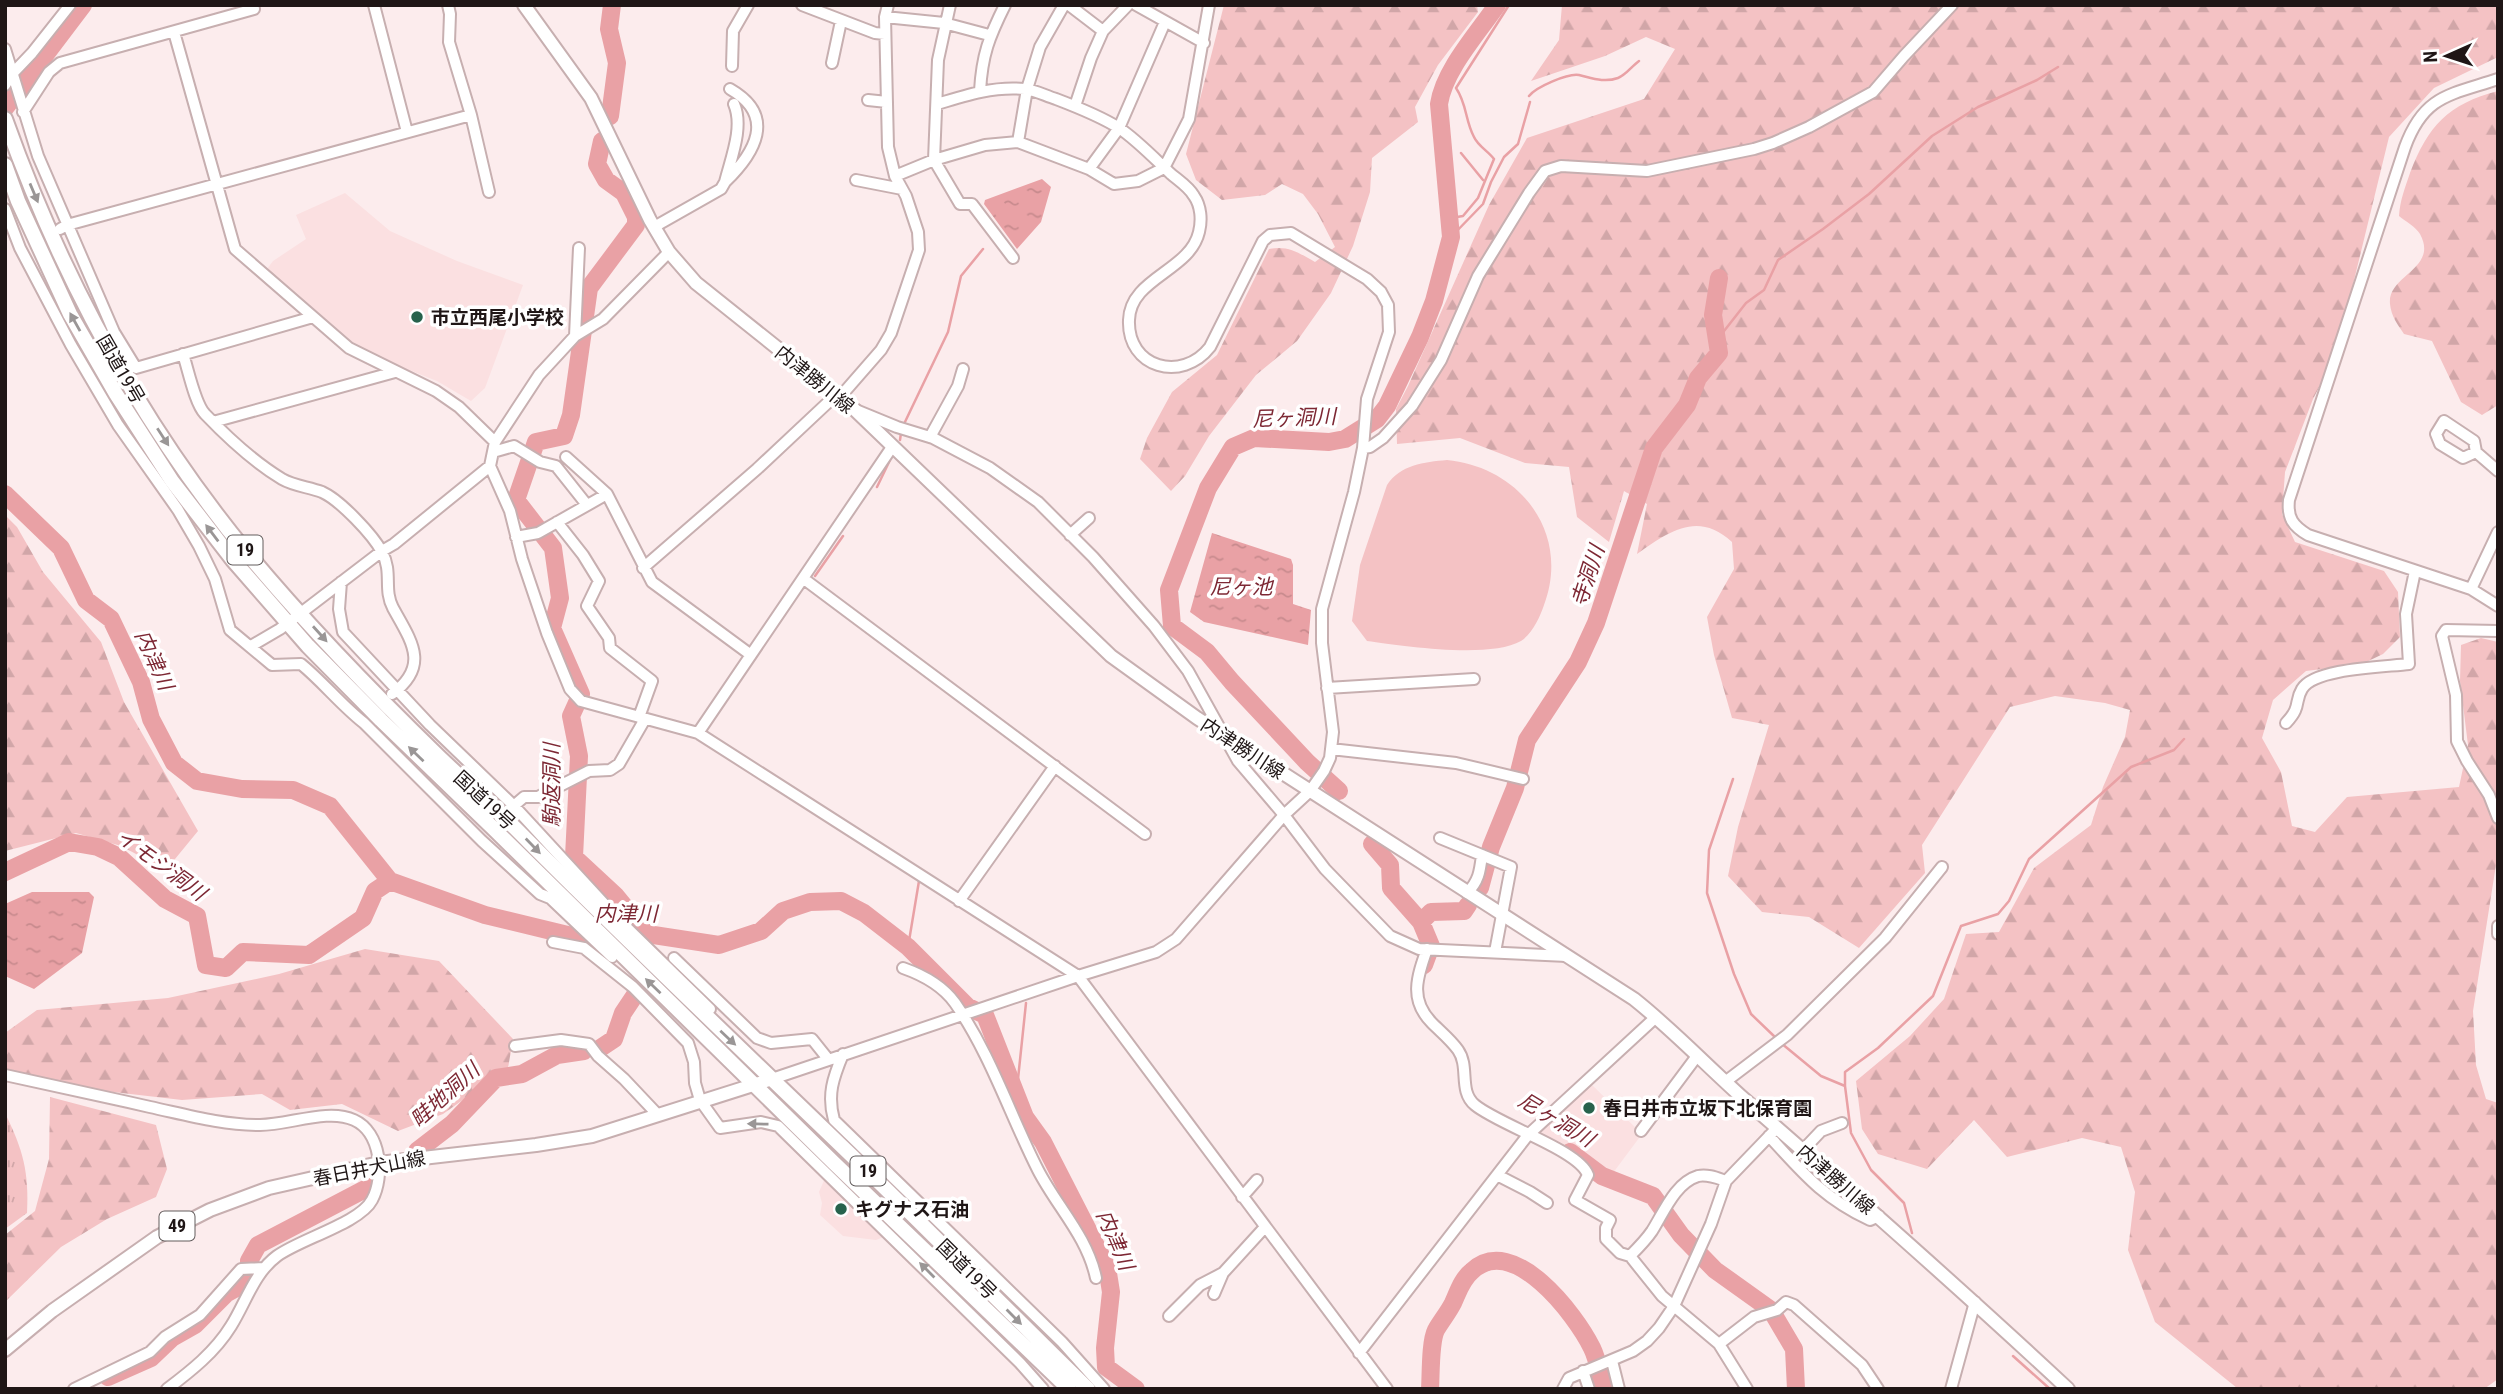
<svg xmlns="http://www.w3.org/2000/svg" width="2503" height="1394" viewBox="0 0 2503 1394" font-family="'Roboto Condensed','Noto Sans JP',sans-serif">
<defs>
<pattern id="grass-tufts" width="24" height="20" patternUnits="userSpaceOnUse" patternTransform="scale(1.75)"><rect width="24" height="20" fill="#f4c2c4"/><path d="M3 7l-1-3M5 7V3M7 7l1-3M15 17l-1-3M17 17v-4M19 17l1-3" fill="none" stroke="#d1a6a8"/></pattern>
<pattern id="forest-firs" width="22" height="20" patternUnits="userSpaceOnUse" patternTransform="scale(1.75)"><rect width="22" height="20" fill="#f4c2c4"/><path d="M5 1l3.5 6h-7zM16 11l3.5 6h-7z" fill="#d1a6a8"/></pattern>
<pattern id="water-ripples" width="26" height="14" patternUnits="userSpaceOnUse" patternTransform="scale(1.75)"><rect width="26" height="14" fill="#e9a1a5"/><path d="M2 4q2-2 4 0t4 0M15 11q2-2 4 0t4 0" fill="none" stroke="#c78a8d"/></pattern>
</defs>
<rect width="100%" height="100%" fill="#fceced"/>
<path fill="#fbe0e1" d="M 345,193 L 390,231 L 457,261 L 523,285 L 485,388 L 471,401 L 437,381 L 391,363 L 356,345 L 267,269 L 273,261 L 306,239 L 296,215 Z
M 1590,1083 L 1642,1134 L 1610,1177 L 1600,1173 L 1567,1147 L 1535,1133 Z
M 826,1176 L 889,1235 L 876,1240 L 843,1236 L 820,1215 L 822,1203 L 819,1192 Z"/>
<path fill="url(#grass-tufts)" d="M 5,1113 C 23,1150 29,1171 27,1213 L 5,1229 Z"/>
<path fill="url(#forest-firs)" d="M 1224,5 L 1477,5 L 1478,12 L 1438,65 L 1415,107 L 1418,122 L 1372,158 L 1370,192 L 1353,246 L 1331,293 L 1297,341 L 1256,375 L 1209,436 L 1185,476 L 1171,491 L 1140,459 L 1147,438 L 1172,392 L 1217,355 L 1269,249 C 1288,245 1299,253 1315,262 L 1335,247 L 1318,214 L 1303,194 L 1282,184 L 1265,195 L 1222,200 L 1196,180 L 1186,154 Z
M 1562,5 L 2498,5 L 2498,57 L 2434,88 L 2389,137 L 2346,313 L 2327,372 L 2313,399 L 2285,472 L 2282,514 L 2295,542 L 2384,571 L 2398,592 L 2400,637 L 2383,654 L 2362,664 L 2306,671 L 2273,700 L 2262,738 L 2281,772 L 2292,826 L 2315,832 L 2347,797 L 2459,787 L 2468,745 L 2460,681 L 2461,645 L 2481,638 L 2498,642 L 2498,852 L 2473,1011 L 2476,1065 L 2486,1099 L 2498,1103 L 2498,1379 L 2484,1389 L 2237,1388 L 2155,1322 L 2128,1250 L 2135,1192 L 2121,1147 L 2082,1138 L 2007,1157 L 1974,1120 L 1927,1169 L 1878,1154 L 1862,1129 L 1856,1081 L 1910,1036 L 1944,999 L 1966,934 L 1999,932 L 2034,868 L 2091,825 L 2103,787 L 2125,737 L 2130,710 L 2105,703 L 2055,696 L 2010,707 L 1922,845 L 1925,873 L 1859,948 L 1809,917 L 1762,912 L 1728,876 L 1738,827 L 1769,725 L 1732,718 L 1714,655 L 1707,617 L 1734,569 L 1732,542 C 1698,510 1668,532 1637,554 L 1647,504 L 1624,491 L 1609,542 L 1577,517 L 1569,467 L 1525,463 L 1460,438 L 1397,444 L 1396,409 L 1408,386 L 1489,205 L 1527,138 L 1644,99 L 1675,49 L 1646,37 L 1605,56 L 1531,81 L 1559,40 Z
M 2498,91 L 2498,405 L 2482,415 L 2461,402 L 2432,341 L 2404,334 C 2398,325 2391,316 2390,304 C 2387,275 2439,269 2420,234 C 2416,227 2405,221 2399,216 C 2400,200 2405,188 2410,173 C 2428,126 2448,104 2498,91 Z
M 5,515 L 17,527 L 43,572 L 101,642 L 124,702 L 198,831 L 166,870 L 121,846 L 76,833 L 5,851 Z
M 365,949 L 439,961 L 513,1039 L 508,1068 L 443,1114 L 398,1131 L 342,1104 L 290,1110 L 262,1094 L 182,1100 L 79,1088 L 5,1071 L 5,1033 L 37,1010 L 168,998 L 279,974 Z
M 50,1097 L 156,1125 L 167,1169 L 156,1197 L 107,1219 L 61,1247 L 5,1302 L 5,1235 L 35,1211 L 49,1159 Z"/>
<path fill="#f4c2c4" d="M 1447,460 C 1520,467 1571,533 1544,605 C 1540,617 1532,634 1521,641 C 1490,659 1402,646 1367,641 L 1352,621 L 1360,565 L 1387,485 C 1400,465 1424,462 1447,460 Z"/>
<path fill="url(#water-ripples)" d="M 1042,179 L 1051,187 L 1041,222 L 1017,249 L 984,204 L 985,200 Z
M 1212,533 L 1291,559 L 1293,565 L 1293,604 L 1311,610 L 1308,645 L 1204,622 L 1190,612 Z
M 32,892 L 89,892 L 94,897 L 82,953 L 34,989 L 5,976 L 5,904 Z"/>
<g fill="none" stroke-linecap="round" stroke-linejoin="round">
<path stroke="#e9a1a5" stroke-width="2.5" d="M 1529,96 C 1536,87 1568,73 1579,75 C 1592,78 1604,83 1618,78 C 1626,75 1632,66 1639,61
M 1461,153 L 1483,180
M 1451,218 L 1463,216 L 1478,198 L 1494,159 C 1488,151 1478,146 1474,137 C 1465,120 1467,104 1456,88 L 1509,5
M 1451,237 L 1483,204 L 1491,182 L 1504,157 L 1518,144 L 1530,102
M 1717,340 L 1746,303 L 1764,290 L 1778,260 L 1823,229 L 1869,194 L 1932,136 L 1978,107 L 2037,80 L 2058,67
M 904,424 L 948,332 L 961,276 L 983,249
M 900,440 L 901,433
M 877,487 L 890,460
M 815,576 L 843,536
M 1733,779 L 1709,850 L 1707,893 L 1734,974 L 1751,1014 L 1776,1038
M 908,947 L 919,881
M 1781,1043 L 1821,1076 L 1845,1086 L 1851,1133 L 1871,1170 L 1904,1203 L 1912,1233
M 1845,1086 L 1845,1072 L 1878,1048 L 1933,996 L 1961,926 L 1998,914 L 2009,901 L 2029,859 L 2131,767 L 2174,750 L 2184,739
M 1016,1098 L 1026,1003
M 2013,1356 L 2050,1389"/>
<path stroke="#e9a1a5" stroke-width="18" d="M 5,108 L 83,5
M 610,116 L 617,63 L 609,29 L 612,5
M 602,141 L 597,164 L 606,180 L 624,193 L 636,217 L 636,225 L 589,288 L 571,415 L 564,436 L 536,442 L 516,500 L 553,548 L 560,598 L 552,628 L 581,694 L 571,716 L 579,756 L 574,857 L 615,895 L 647,934
M 5,494 L 61,548 L 86,600 L 111,619 L 141,682 L 151,719 L 174,763 L 197,781 L 242,789 L 293,790 L 330,806 L 390,881 L 485,915 L 576,937 L 647,934 L 719,945 L 761,931 L 783,911 L 810,902 L 841,901 L 864,913 L 908,947 L 968,1007 L 985,1015 L 1025,1117 L 1043,1142 L 1107,1267 L 1111,1292 L 1105,1348 L 1106,1367 L 1136,1389
M 1339,791 L 1307,762 L 1232,682 L 1207,652 L 1172,626 L 1169,590 L 1208,488 L 1233,447 L 1254,438 L 1329,442 L 1345,439 L 1377,419 L 1387,406 L 1420,337 L 1434,301 L 1451,237 L 1439,104 C 1444,70 1478,33 1497,5
M 1372,844 L 1390,865 L 1391,888 L 1421,922 L 1431,946 L 1424,965
M 5,872 L 69,842 L 98,847 L 119,857 L 165,899 L 197,916 L 206,965 L 226,968 L 243,952 L 309,955 L 363,918 L 375,891 L 390,881
M 1480,888 L 1491,847 L 1515,788 L 1527,740 L 1578,662 L 1596,623 L 1654,448 L 1687,405 L 1698,378 L 1719,353 L 1713,315 L 1719,278
M 1421,922 L 1431,912 L 1464,911 L 1468,905
M 599,1049 L 614,1039 L 623,1013 L 635,995
M 417,1151 L 452,1124 L 496,1078 L 522,1074 L 557,1055 L 584,1051
M 1570,1152 L 1602,1176 L 1653,1196 L 1681,1235 L 1715,1270 L 1771,1310 L 1794,1349 L 1796,1389
M 249,1261 L 258,1245 L 369,1187
M 108,1377 L 151,1358 L 172,1338 L 195,1325 L 227,1293 L 238,1287 L 242,1277
M 1430,1389 C 1431,1375 1430,1342 1436,1330 C 1441,1321 1448,1313 1453,1303 C 1458,1292 1462,1279 1472,1271 C 1513,1232 1576,1315 1592,1348 C 1598,1360 1600,1375 1604,1389"/>
<defs>
<path id="minor" d="M 374,5 L 407,132
M 448,5 L 450,14 L 449,42 L 471,115 L 489,192
M 802,5 L 875,33 L 885,34
M 950,5 L 938,60 L 934,160 L 960,204 L 972,204 L 1013,258
M 1069,5 L 1103,31
M 1136,5 L 1204,43
M 885,17 L 944,23 L 989,35
M 174,32 L 235,249 L 349,348 L 436,391 L 459,407 L 495,442
M 5,49 L 38,156 L 114,332 L 136,368 L 313,317
M 832,63 L 841,21
M 732,66 L 733,31 L 748,5
M 2498,79 C 2450,95 2424,95 2405,147 L 2289,500 C 2287,518 2293,526 2308,535 L 2471,589 L 2498,606
M 5,85 L 12,74 L 32,53 L 70,5
M 980,91 C 982,55 989,37 1005,5
M 868,100 L 887,102
M 1075,106 L 1091,58 L 1103,31 L 1128,5
M 23,112 L 49,72 L 60,63 L 254,9 L 253,5
M 1018,142 L 1027,89 L 1040,47 L 1064,5
M 1089,169 L 1119,128 L 1165,22
M 895,176 L 934,160 L 985,145 L 1018,142 L 1089,169 L 1114,184 L 1138,181 L 1164,168 L 1189,119 L 1209,5
M 856,180 L 902,189
M 725,182 C 755,153 777,116 730,89
M 5,209 L 20,248 L 71,345 L 118,425 L 178,510 L 199,546 L 215,579 L 230,630 L 272,665 L 301,664 C 323,682 341,705 364,723 L 482,841 L 540,894 L 550,898 L 612,957
M 654,227 L 721,189 L 725,182 C 731,158 744,127 734,104
M 60,229 L 67,225 L 471,115
M 575,336 L 579,248
M 183,354 C 188,369 195,404 205,414 C 227,437 254,462 282,479 C 294,486 309,487 322,492 C 340,500 373,535 382,552 C 393,573 383,589 393,608 C 412,642 430,666 392,694
M 840,397 L 881,350 L 891,333 L 919,250 L 918,232 L 906,196 L 895,176 L 888,147 L 885,17 L 888,5
M 858,411 L 897,427 L 933,438 L 990,468 L 1038,502 L 1093,557 L 1154,626 L 1188,671 L 1238,761 L 1284,815 L 1325,869 L 1390,936 L 1419,949 L 1567,956
M 213,422 L 395,372
M 930,437 L 958,386 L 963,369
M 1363,448 L 1370,447 L 1383,438 L 1412,406 L 1441,360 L 1478,276 L 1529,193 L 1545,171 L 1561,166 L 1647,171 L 1754,149 L 1773,143 L 1809,127 L 1873,92 L 1904,56 L 1952,5
M 493,452 L 514,446 L 540,462 L 556,466 L 587,505
M 2476,452 L 2474,441 L 2444,421 L 2436,434 L 2440,444 L 2463,458 L 2476,452 L 2498,471
M 566,457 L 607,494 L 652,582 L 751,655
M 490,466 L 510,511 L 522,559 L 547,633 L 570,689 L 581,701 L 698,733 L 1078,976 L 1387,1389
M 557,522 L 583,555 L 599,581 L 587,606 L 609,638 L 610,648 L 652,681 L 639,717
M 1070,535 L 1089,518
M 516,537 L 538,533 L 607,494
M 643,568 L 757,469 L 837,394
M 804,579 L 1145,834
M 341,582 L 339,609 L 343,632 L 430,725 L 513,805 L 618,919 L 710,1009
M 2471,589 L 2498,532
M 2498,631 L 2446,630 L 2442,636 L 2456,695 L 2457,741 L 2467,761 L 2489,795 L 2498,818
M 251,646 L 280,629 L 382,551 L 394,544 L 490,466 L 495,442 L 539,375 L 575,336 L 603,319 L 669,252
M 1327,688 L 1474,679
M 2286,723 C 2302,706 2294,702 2302,689 C 2314,668 2385,667 2409,664 L 2406,614 L 2415,571
M 698,733 L 892,447
M 1331,749 L 1456,763 L 1523,779
M 510,809 L 524,797 L 538,797 L 589,771 L 610,770 L 619,764 L 645,719
M 1440,838 L 1511,867 L 1495,952
M 1467,893 C 1479,881 1480,871 1482,855
M 959,901 L 1055,766
M 2498,926 L 2498,934
M 553,942 L 584,948 L 633,987 L 688,1043 L 694,1062 L 695,1083 L 700,1100 L 720,1128 L 761,1122 L 778,1126 L 1020,1363 L 1043,1389
M 1427,949 C 1417,977 1409,1000 1432,1023 C 1441,1032 1451,1040 1458,1050 C 1470,1067 1458,1091 1475,1105 C 1499,1125 1579,1150 1588,1175 L 1575,1200 L 1610,1220 L 1606,1228 L 1606,1239 L 1620,1253 L 1630,1256 C 1638,1248 1646,1240 1652,1231 C 1664,1212 1675,1183 1698,1176 C 1708,1174 1717,1178 1726,1181
M 674,958 L 757,1038 L 771,1043 L 812,1039 L 828,1059
M 903,968 C 923,975 942,985 955,1003 C 991,1055 1010,1115 1038,1170 C 1057,1207 1087,1236 1096,1278
M 515,1046 L 561,1040 L 589,1044 L 598,1056 L 624,1079 L 658,1115
M 843,1054 C 833,1078 827,1095 834,1120 L 1062,1342 L 1104,1389
M 5,1075 C 54,1086 102,1096 150,1107 C 187,1115 222,1125 260,1125 C 289,1125 328,1108 354,1120 C 381,1132 385,1176 372,1200 C 360,1223 300,1239 277,1256 C 254,1273 246,1302 231,1326 C 215,1352 191,1371 167,1389
M 772,1079 L 1078,976 L 1156,952 L 1176,939 L 1284,815 L 1310,791 L 1324,771 L 1330,758 L 1333,732 L 1322,643 L 1322,609 L 1354,492 L 1363,448 L 1367,399 L 1389,332 L 1388,305 L 1381,292 L 1367,279 L 1291,233 L 1270,235 L 1263,241 L 1210,347 C 1182,383 1127,368 1129,320 C 1130,278 1190,271 1199,232 C 1202,220 1201,206 1194,196 C 1189,187 1178,180 1171,174 C 1155,159 1137,140 1119,128 C 1100,116 1077,107 1056,99 C 1046,96 1035,90 1025,89 C 994,86 966,95 937,104
M 1725,1082 L 1787,1035 L 1885,938 L 1942,867
M 1641,1131 L 1697,1056
M 1769,1136 C 1803,1173 1823,1198 1870,1220 L 1879,1216
M 1803,1150 L 1821,1131 L 1842,1123
M 1497,1175 L 1530,1192 L 1547,1203
M 1242,1197 L 1257,1180
M 1630,1256 L 1662,1296 L 1719,1344 L 1747,1389
M 1214,1294 L 1223,1273 L 1265,1227
M 1169,1316 L 1200,1285 L 1223,1273
M 1719,1344 L 1754,1317 L 1777,1310 L 1786,1302 L 1794,1305 L 1862,1365 L 1878,1389
M 1359,1353 L 1528,1135 L 1656,1017
M 1612,1361 L 1619,1389
M 1583,1371 L 1589,1389
M 74,1389 L 150,1352 L 165,1337 L 200,1315 L 241,1269 L 264,1268
M 1563,1389 L 1569,1378 L 1633,1351 L 1647,1341 L 1659,1328 L 1674,1306 L 1711,1224 L 1726,1181 L 1777,1128
M 1951,1389 L 1975,1302"/>
<path id="major" d="M 524,5 L 591,98 L 650,220 L 669,252 L 696,283 L 855,410 L 1111,656 L 1197,718 L 1634,999 C 1673,1030 1707,1066 1744,1099 C 1853,1194 1962,1290 2068,1389
M 5,1350 L 52,1311 L 157,1237 L 210,1210 L 269,1188 L 379,1163 L 536,1145 L 592,1136 L 772,1079"/>
<path id="highway" d="M 5,119 C 61,276 141,424 247,553 C 306,624 372,692 439,757 C 465,782 493,806 519,832 C 628,942 741,1049 853,1157 C 932,1233 1009,1312 1088,1389
M 5,165 L 18,201 L 70,314 L 116,394 L 172,481 L 233,560 L 308,646 L 381,720 L 493,828 L 834,1163 L 1069,1389"/>
</defs>
<use href="#minor" stroke="#c7afb0" stroke-width="14"/>
<use href="#major" stroke="#c7afb0" stroke-width="16"/>
<use href="#highway" stroke="#c7afb0" stroke-width="18"/>
<use href="#minor" stroke="#fff" stroke-width="10"/>
<use href="#major" stroke="#fff" stroke-width="12"/>
<use href="#highway" stroke="#fff" stroke-width="14"/>
</g>
<defs><path id="oneway-solid" d="M-6-.8H1V-3.2L6.5 0L1 3.2V.8H-6Z" transform="scale(1.75)"/></defs>
<g fill="#9a9696">
<use href="#oneway-solid" transform="translate(34 193) rotate(67)"/>
<use href="#oneway-solid" transform="translate(75 322) rotate(-119)"/>
<use href="#oneway-solid" transform="translate(163 437) rotate(57)"/>
<use href="#oneway-solid" transform="translate(212 533) rotate(-127)"/>
<use href="#oneway-solid" transform="translate(320 634) rotate(48)"/>
<use href="#oneway-solid" transform="translate(416 754) rotate(-136)"/>
<use href="#oneway-solid" transform="translate(533 846) rotate(46)"/>
<use href="#oneway-solid" transform="translate(653 986) rotate(-136)"/>
<use href="#oneway-solid" transform="translate(728 1038) rotate(43)"/>
<use href="#oneway-solid" transform="translate(758 1124) rotate(-179)"/>
<use href="#oneway-solid" transform="translate(927 1270) rotate(-135)"/>
<use href="#oneway-solid" transform="translate(1014 1317) rotate(45)"/>
</g>
<g fill="#27624c" stroke="#fff" stroke-width="2.5">
<circle cx="417" cy="317" r="7"/>
<circle cx="1589" cy="1108" r="7"/>
<circle cx="841" cy="1209" r="7"/>
</g>
<g text-anchor="middle" stroke-width="7" stroke-linejoin="round" paint-order="stroke">
<g fill="#fff" stroke="#625c5c" stroke-width="2">
<rect x="227.5" y="535.5" width="35" height="29" rx="5"/>
<rect x="850.5" y="1156.5" width="35" height="29" rx="5"/>
<rect x="159.5" y="1211.5" width="35" height="29" rx="5"/>
</g>
<g font-size="18" font-weight="bold" fill="#1f1616">
<text x="245" y="556">19</text>
<text x="868" y="1177">19</text>
<text x="177" y="1232">49</text>
</g>
<g font-size="19" font-weight="bold" fill="#1f1616" stroke="#fff" text-anchor="start">
<text x="431" y="324">市立西尾小学校</text>
<text x="1603" y="1115">春日井市立坂下北保育園</text>
<text x="855" y="1216">キグナス石油</text>
</g>
<g font-size="19" fill="#1f1616" stroke="#fff">
<text transform="translate(121 369) rotate(60)" y="7">国道19号</text>
<text transform="translate(815 379) rotate(39)" y="7">内津勝川線</text>
<text transform="translate(1243 748) rotate(33)" y="7">内津勝川線</text>
<text transform="translate(485 800) rotate(43)" y="7">国道19号</text>
<text transform="translate(369 1168) rotate(-11)" y="7">春日井犬山線</text>
<text transform="translate(1836 1179) rotate(41)" y="7">内津勝川線</text>
<text transform="translate(967 1269) rotate(45)" y="7">国道19号</text>
</g>
<g font-size="21" font-style="italic" fill="#7d2834" stroke="#fff">
<text transform="translate(1294 418) rotate(-2)" y="7">尼ヶ洞川</text>
<text transform="translate(1588 576) rotate(-72)" y="7">寺洞川</text>
<text x="1241" y="594">尼ヶ池</text>
<text transform="translate(154 660) rotate(66)" y="7">内津川</text>
<text transform="translate(552 785) rotate(-90)" y="7">駒返洞川</text>
<text transform="translate(161 865) rotate(36)" y="7">イモジ洞川</text>
<text x="626" y="921">内津川</text>
<text transform="translate(445 1095) rotate(-42)" y="7">畦地洞川</text>
<text transform="translate(1556 1120) rotate(31)" y="7">尼ヶ洞川</text>
<text transform="translate(1115 1240) rotate(67)" y="7">内津川</text>
</g>
</g>
<rect width="2503" height="1394" fill="none" stroke="#1f1616" stroke-width="14"/>
<g transform="translate(2447 56) rotate(267)" stroke="#ffffff" stroke-width="5" paint-order="stroke">
<path d="M0-5L12 26L0 18L-12 26Z" fill="#1f1616"/>
<text y="-10" font-size="19" font-weight="bold" text-anchor="middle" fill="#1f1616">N</text>
</g>
</svg>
